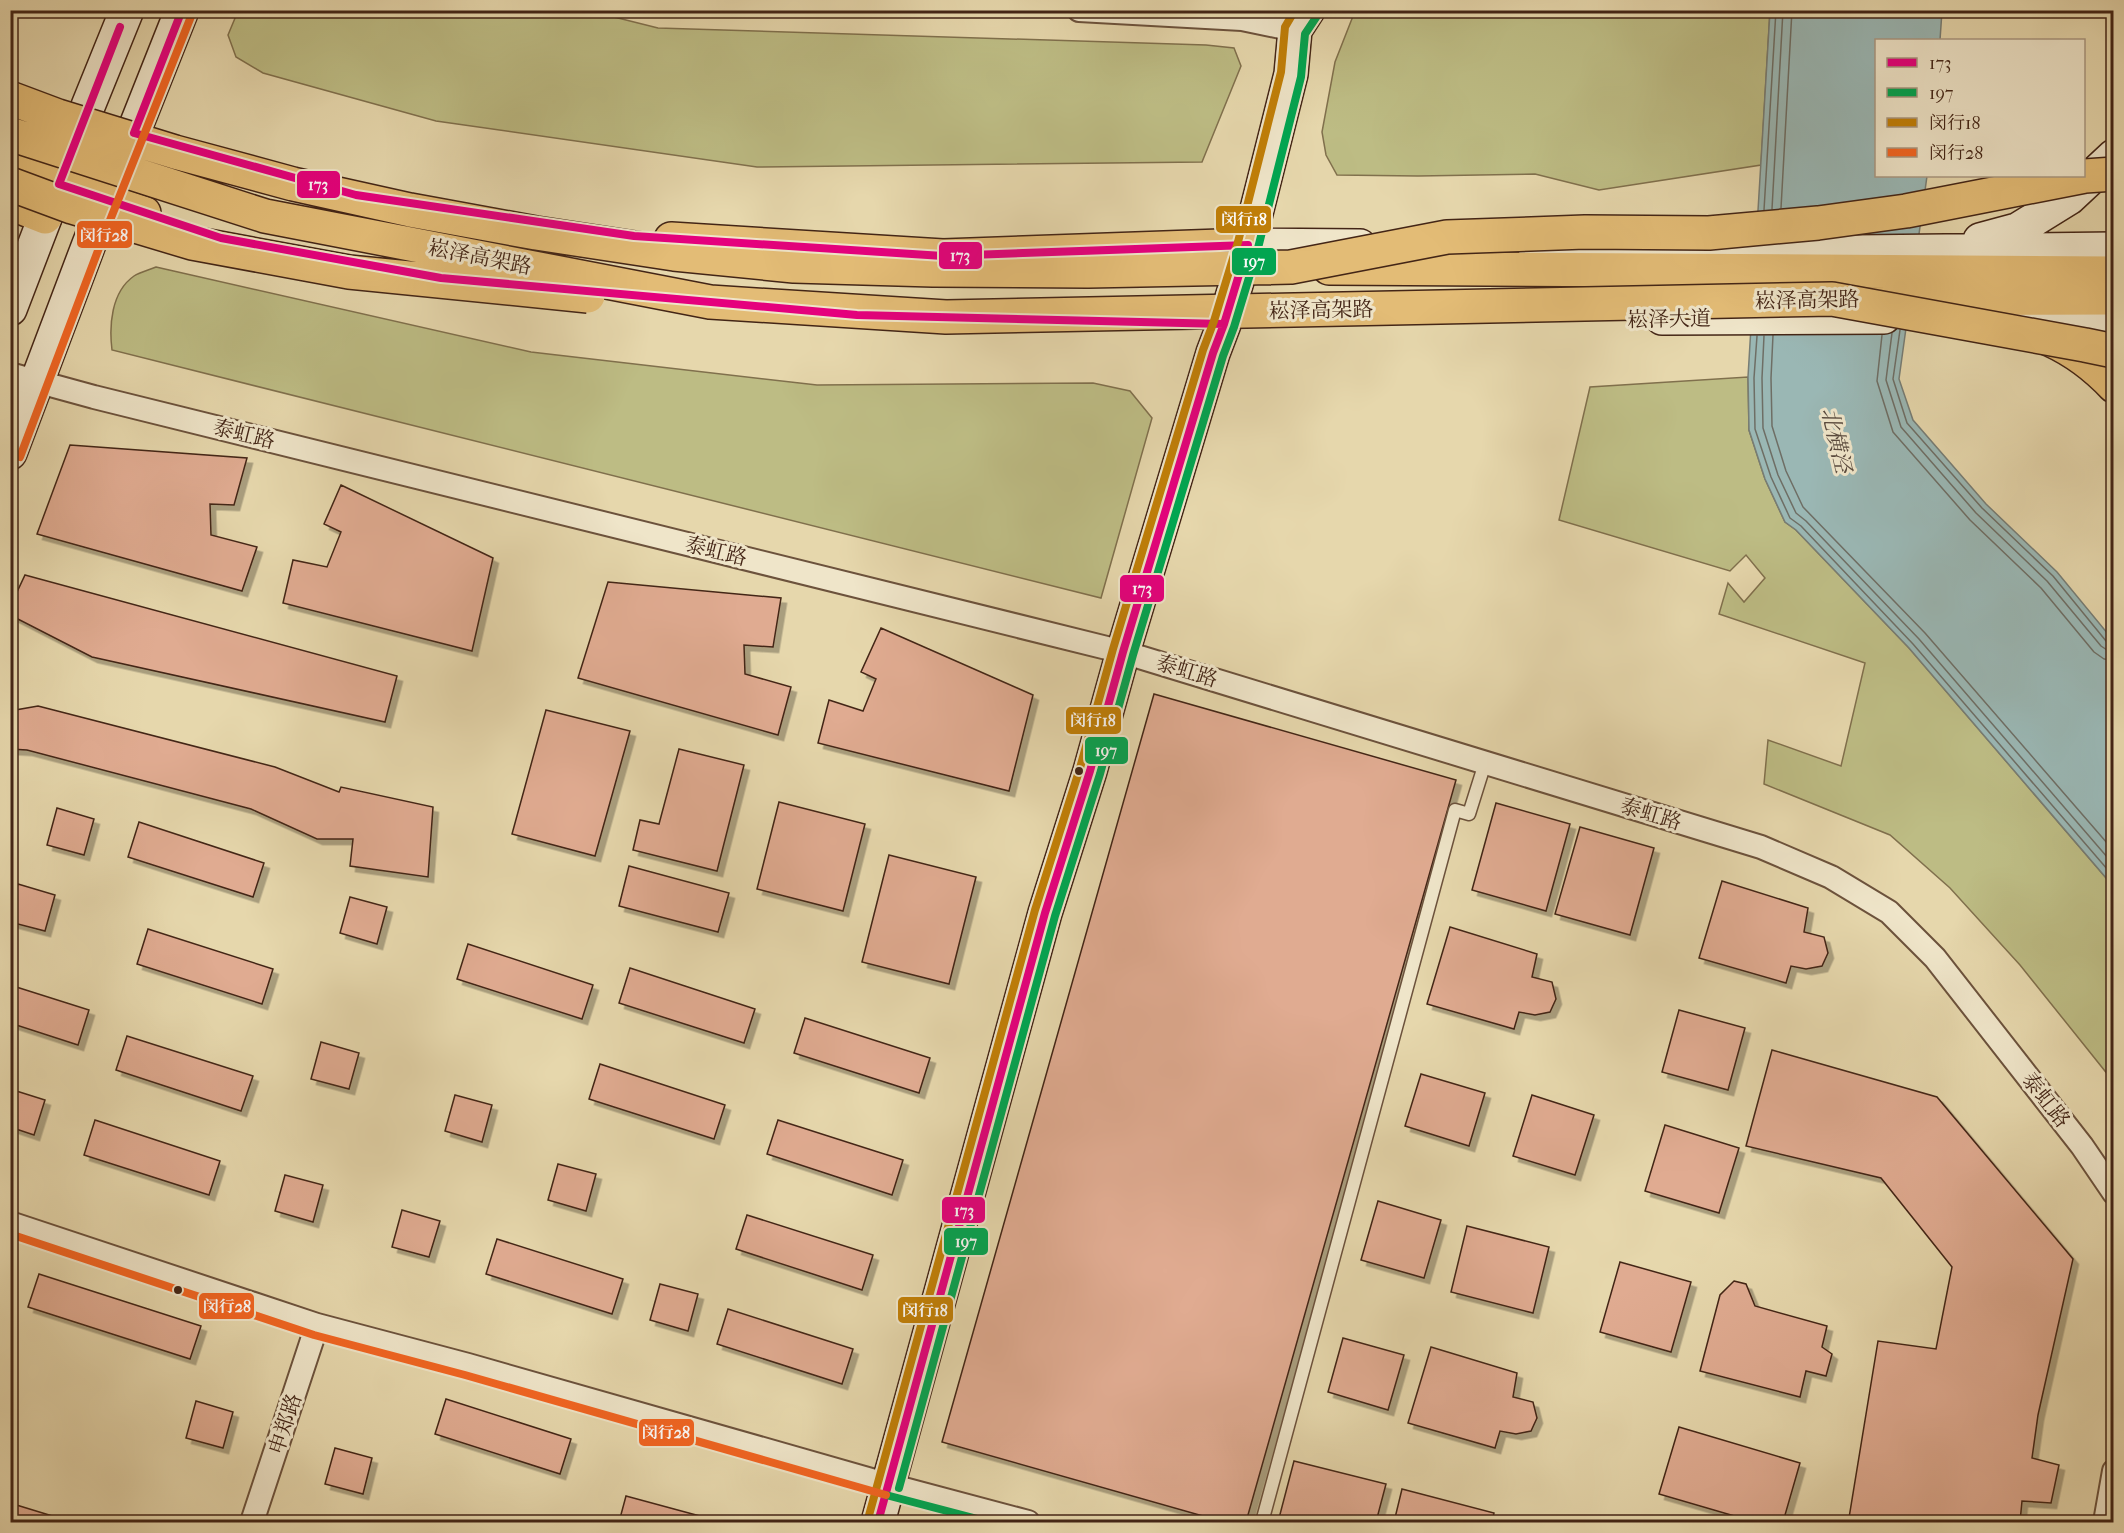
<svg xmlns="http://www.w3.org/2000/svg" width="2124" height="1533" viewBox="0 0 2124 1533" font-family="'IM FELL French Canon','Noto Serif SC',serif">
<defs>
<filter id="shadow"><feDropShadow dx="5.5" dy="5.5" stdDeviation="0" flood-color="#0004"/></filter>
</defs>
<rect width="100%" height="100%" fill="#e6d7ac"/>
<filter id="stains"><feTurbulence type="fractalNoise" baseFrequency=".00333" numOctaves="4"/><feColorMatrix values="0 0 0 0 .2 0 0 0 0 .09 0 0 0 0 .02 0 0 0 .5 -.17"/></filter>
<radialGradient id="worn" r=".72"><stop offset=".6" stop-color="#630" stop-opacity="0"/><stop offset="1" stop-color="#630" stop-opacity=".3"/></radialGradient>
<path fill="#bdbc84" stroke="#80704d" stroke-width="1.5" d="M 590,11 L 658,28 L 1206,45 L 1234,48 L 1241,66 L 1202,162 L 757,167 L 436,121 L 263,73 L 236,57 L 228,35 L 238,11 Z
M 1355,11 L 1770,11 L 1761,165 L 1599,190 L 1535,174 L 1418,176 L 1337,175 L 1326,155 L 1322,132 L 1335,62 Z
M 156,267 L 531,352 L 817,385 L 1093,383 L 1130,391 L 1152,418 L 1101,598 L 112,350 C 109,326 111,292 134,276 C 140,272 149,270 156,267 Z
M 1748,377 L 1749,430 L 1765,479 L 1785,522 L 1796,530 L 1909,648 L 2113,886 L 2113,1081 L 2020,965 L 1950,888 L 1890,835 L 1764,784 L 1768,740 L 1841,766 L 1865,663 L 1719,614 L 1728,583 L 1744,602 L 1765,578 L 1746,555 L 1730,571 L 1559,520 L 1590,387 Z"/>
<path fill="#9ab7b4" stroke="#777d75" stroke-width="1.5" d="M 1770,11 L 1942,11 L 1940,40 L 1876,40 L 1876,176 L 1927,176 L 1899,379 L 1913,420 L 1986,504 L 2057,572 L 2113,640 L 2113,886 L 1909,648 L 1796,530 L 1785,522 L 1765,479 L 1749,430 L 1748,377 Z"/>
<g fill="none" stroke-linecap="round" stroke-linejoin="round">
<path stroke="#6e6e65" stroke-width="1.5" d="M 1781,208 L 1792,10
M 1772,209 L 1783,10
M 1764,210 L 1776,10
M 1900,330 L 1893,379 L 1907,423 L 1982,508 L 2053,576 L 2106,641 L 2114,643
M 1892,333 L 1886,380 L 1901,427 L 1976,513 L 2047,581 L 2101,646 L 2107,650 L 2114,651
M 1773,335 L 1771,378 L 1772,426 L 1786,471 L 1803,507 L 1925,633 L 2114,851
M 1882,335 L 1877,381 L 1893,432 L 1970,520 L 2041,588 L 2094,652 L 2104,659 L 2114,660
M 1757,336 L 1754,378 L 1755,429 L 1771,477 L 1790,518 L 1801,526 L 1913,644 L 2114,877
M 1764,336 L 1762,378 L 1763,428 L 1778,475 L 1796,513 L 1806,521 L 1919,639 L 2114,865"/>
</g>
<path fill="#e0ab91" stroke="#432516" stroke-width="1.5" filter="url(#shadow)" d="M 70,445 L 247,458 L 234,505 L 210,504 L 211,535 L 257,547 L 242,591 L 37,534 Z
M 341,485 L 493,558 L 472,651 L 283,603 L 293,560 L 327,567 L 341,532 L 324,524 Z
M 25,575 L 397,676 L 385,722 L 92,657 L 10,615 L 10,607 Z
M 608,582 L 781,598 L 773,647 L 744,645 L 745,674 L 791,687 L 778,735 L 578,678 Z
M 881,628 L 1033,695 L 1009,791 L 818,743 L 829,700 L 863,711 L 876,679 L 861,672 Z
M 1154,694 L 1456,780 L 1246,1522 L 1224,1522 L 942,1442 Z
M 38,706 L 275,767 L 339,792 L 341,787 L 433,807 L 428,877 L 350,866 L 353,839 L 317,839 L 251,809 L 27,750 L 10,749 L 10,711 Z
M 546,710 L 630,731 L 595,856 L 512,834 Z
M 679,749 L 744,765 L 717,871 L 633,850 L 640,820 L 659,824 Z
M 779,802 L 865,824 L 843,911 L 757,889 Z
M 1496,803 L 1570,824 L 1546,911 L 1472,890 Z
M 57,808 L 94,819 L 84,855 L 47,845 Z
M 139,822 L 264,863 L 253,897 L 128,857 Z
M 1580,827 L 1654,848 L 1630,935 L 1555,914 Z
M 889,855 L 976,877 L 949,984 L 862,962 Z
M 629,866 L 729,893 L 718,932 L 619,906 Z
M 1722,881 L 1808,908 L 1804,932 L 1824,937 L 1828,953 L 1822,966 L 1806,969 L 1791,966 L 1786,983 L 1699,958 Z
M 18,884 L 55,895 L 45,931 L 10,922 L 10,910 Z
M 350,897 L 387,907 L 377,944 L 340,933 Z
M 1450,927 L 1537,954 L 1532,977 L 1552,982 L 1556,999 L 1550,1012 L 1535,1015 L 1519,1012 L 1514,1029 L 1427,1004 Z
M 148,929 L 273,969 L 262,1004 L 137,964 Z
M 468,944 L 593,985 L 582,1019 L 457,979 Z
M 630,968 L 755,1009 L 744,1043 L 619,1003 Z
M 10,985 L 89,1010 L 78,1045 L 10,1023 Z
M 1679,1010 L 1745,1028 L 1728,1090 L 1662,1072 Z
M 805,1018 L 930,1058 L 919,1093 L 794,1053 Z
M 127,1036 L 253,1076 L 241,1111 L 116,1070 Z
M 321,1042 L 359,1053 L 349,1089 L 311,1079 Z
M 1772,1050 L 1937,1097 L 2073,1259 L 2038,1415 L 2032,1458 L 2059,1465 L 2051,1503 L 2022,1501 L 2020,1522 L 1874,1522 L 1849,1518 L 1878,1341 L 1936,1349 L 1952,1267 L 1881,1178 L 1746,1146 Z
M 600,1064 L 725,1105 L 714,1139 L 589,1099 Z
M 1421,1074 L 1485,1093 L 1469,1146 L 1405,1126 Z
M 10,1089 L 45,1100 L 34,1135 L 10,1127 Z
M 455,1095 L 492,1105 L 482,1142 L 445,1131 Z
M 1532,1095 L 1594,1115 L 1575,1175 L 1513,1156 Z
M 95,1120 L 220,1161 L 209,1195 L 84,1155 Z
M 778,1120 L 903,1160 L 892,1195 L 767,1154 Z
M 1665,1125 L 1739,1148 L 1719,1213 L 1645,1191 Z
M 558,1164 L 596,1174 L 586,1211 L 548,1200 Z
M 285,1175 L 323,1185 L 313,1222 L 275,1211 Z
M 1378,1201 L 1441,1220 L 1424,1278 L 1361,1260 Z
M 402,1210 L 440,1221 L 429,1257 L 392,1247 Z
M 747,1215 L 873,1255 L 862,1290 L 736,1249 Z
M 1467,1226 L 1549,1247 L 1533,1313 L 1451,1292 Z
M 497,1239 L 623,1279 L 612,1314 L 486,1274 Z
M 1620,1262 L 1691,1282 L 1671,1352 L 1600,1332 Z
M 39,1274 L 201,1326 L 190,1359 L 28,1307 Z
M 1734,1281 L 1746,1284 L 1755,1306 L 1827,1326 L 1822,1347 L 1832,1354 L 1826,1376 L 1806,1371 L 1800,1397 L 1700,1371 L 1720,1295 Z
M 660,1284 L 698,1294 L 688,1331 L 650,1320 Z
M 728,1309 L 853,1349 L 842,1384 L 717,1344 Z
M 1343,1338 L 1404,1355 L 1388,1410 L 1328,1392 Z
M 1431,1347 L 1517,1373 L 1513,1397 L 1533,1402 L 1537,1418 L 1531,1431 L 1516,1434 L 1500,1431 L 1495,1448 L 1408,1423 Z
M 446,1399 L 571,1439 L 560,1474 L 435,1434 Z
M 196,1401 L 233,1412 L 223,1448 L 186,1438 Z
M 1679,1427 L 1800,1463 L 1783,1522 L 1755,1522 L 1659,1494 Z
M 335,1448 L 372,1458 L 363,1494 L 325,1484 Z
M 1294,1461 L 1386,1484 L 1376,1522 L 1278,1522 Z
M 1402,1489 L 1494,1513 L 1492,1522 L 1394,1522 Z
M 626,1496 L 722,1522 L 619,1522 Z
M 10,1503 L 72,1522 L 10,1522 Z"/>
<g fill="none" stroke-linecap="round" stroke-linejoin="round">
<defs>
<path id="lane" d="M 1262,1522 L 1455,810 L 1469,814 L 1485,763"/>
<path id="street" d="M 1079,10 L 1242,19 L 1295,30
M 10,374 L 94,397 L 1123,652 L 1761,847 L 1831,877 L 1889,912 L 1935,958 L 2082,1146 L 2114,1193
M 10,1223 L 317,1325 L 468,1365 L 889,1485 L 1028,1522
M 252,1522 L 317,1325
M 2105,1522 L 2114,1471"/>
<path id="secondary" d="M 1980,240 L 2017,230 L 2069,198 L 2114,156
M 1248,245 L 1360,246
M 1535,248 L 1857,252 L 2114,249
M 10,309 L 84,116 L 127,10
M 1971,316 L 2114,315
M 1662,318 L 1884,317
M 10,453 L 89,244 L 182,10
M 878,1522 L 1045,913 L 1090,771 L 1123,652 L 1213,353 L 1224,324 L 1248,245 L 1291,74 L 1295,30 L 1308,10"/>
<path id="primary" d="M 10,164 L 59,184 L 144,213
M 10,203 L 45,217
M 671,239 L 943,256 L 1248,245
M 2051,340 C 2075,351 2095,366 2114,386"/>
<path id="highway" d="M 1329,268 L 2114,273
M 1882,299 L 2114,298"/>
</defs>
<use href="#lane" stroke="#6c523c" stroke-width="15"/>
<use href="#street" stroke="#6c523c" stroke-width="26"/>
<use href="#secondary" stroke="#432516" stroke-width="36"/>
<use href="#primary" stroke="#432516" stroke-width="36"/>
<use href="#highway" stroke="#432516" stroke-width="36"/>
<use href="#lane" stroke="#efe5c9" stroke-width="12"/>
<use href="#street" stroke="#efe5c9" stroke-width="22"/>
<use href="#secondary" stroke="#efe5c9" stroke-width="33"/>
<use href="#primary" stroke="#e3bc76" stroke-width="33"/>
<use href="#highway" stroke="#e3bc76" stroke-width="33"/>
<defs>
<path id="highway-bridge" d="M 10,98 L 58,116 L 175,152 L 293,184 L 410,210 L 536,233 L 674,254 L 794,266 L 933,270 L 1088,271 L 1291,267 L 1447,237 L 1585,232 L 1709,233 L 1818,223 L 1906,211 L 2085,176 L 2114,174
M 10,134 L 265,216 L 710,302 L 946,317 L 1832,299 L 2085,345 L 2114,351
M 10,184 L 72,207 L 192,243 L 349,272 L 588,296"/>
</defs>
<use href="#highway-bridge" stroke="#432516" stroke-width="36" stroke-linecap="butt"/>
<use href="#highway-bridge" stroke="#e3bc76" stroke-width="33"/>
<defs>
<path id="bus-1" d="M 182,10 L 134,133 L 356,195 L 634,236 L 943,256 L 1248,245 L 1224,324 L 1213,353 L 1123,652 L 1090,771 L 1045,913 L 878,1522
M 120,27 L 59,184 L 221,238 L 441,278 L 857,315 L 1224,324"/>
<path id="bus-2" d="M 899,1488 L 1055,916 L 1100,774 L 1133,655 L 1223,356 L 1234,327 L 1258,248 L 1301,77 L 1305,34 L 1317,16
M 886,1495 L 989,1522"/>
<path id="bus-3" d="M 868,1519 L 1035,910 L 1080,768 L 1113,649 L 1203,350 L 1214,321 L 1238,242 L 1281,72 L 1285,27 L 1295,10"/>
<path id="bus-4" d="M 20,457 L 99,248 L 192,14
M 10,1234 L 314,1335 L 465,1375 L 886,1495"/>
</defs>
<use href="#bus-1" stroke="#efe5c9" stroke-width="12"/>
<use href="#bus-2" stroke="#efe5c9" stroke-width="12"/>
<use href="#bus-3" stroke="#efe5c9" stroke-width="12"/>
<use href="#bus-4" stroke="#efe5c9" stroke-width="12"/>
<use href="#bus-1" stroke="#e5007d" stroke-width="8"/>
<use href="#bus-2" stroke="#00a651" stroke-width="8"/>
<use href="#bus-3" stroke="#c17f07" stroke-width="8"/>
<use href="#bus-4" stroke="#f26522" stroke-width="8"/>
</g>
<g fill="#432516" stroke="#efe5c9" stroke-width="2">
<circle cx="1079" cy="771" r="5"/>
<circle cx="178" cy="1290" r="5"/>
</g>
<g text-anchor="middle" stroke-width="6" stroke-linejoin="round" paint-order="stroke">
<g font-size="21" fill="#432516" stroke="#efe5c9">
<text transform="translate(480 257) rotate(11)" y="7">崧泽高架路</text>
<text transform="translate(1807 300) rotate(-1)" y="7">崧泽高架路</text>
<text transform="translate(1321 310) rotate(-1)" y="7">崧泽高架路</text>
<text transform="translate(1669 319) rotate(-1)" y="7">崧泽大道</text>
<text transform="translate(244 434) rotate(14)" y="7">泰虹路</text>
<text transform="translate(716 551) rotate(14)" y="7">泰虹路</text>
<text transform="translate(1187 671) rotate(17)" y="7">泰虹路</text>
<text transform="translate(1651 814) rotate(17)" y="7">泰虹路</text>
<text transform="translate(2046 1100) rotate(52)" y="7">泰虹路</text>
<text transform="translate(285 1424) rotate(-72)" y="7">申郑路</text>
</g>
<g font-size="22" font-style="italic" fill="#594a3e" stroke="#efe5c9">
<text transform="translate(1837 440) rotate(77)" y="8">北横泾</text>
</g>
</g>
<g stroke="#efe5c9" stroke-width="2">
<rect x="296" y="170" width="45" height="29" rx="6" fill="#e5007d"/>
<rect x="1215" y="205" width="57" height="29" rx="6" fill="#c17f07"/>
<rect x="76" y="220" width="57" height="29" rx="6" fill="#f26522"/>
<rect x="938" y="241" width="45" height="29" rx="6" fill="#e5007d"/>
<rect x="1231" y="247" width="46" height="29" rx="6" fill="#00a651"/>
<rect x="1119" y="574" width="46" height="29" rx="6" fill="#e5007d"/>
<rect x="1065" y="706" width="57" height="29" rx="6" fill="#c17f07"/>
<rect x="1084" y="736" width="45" height="29" rx="6" fill="#00a651"/>
<rect x="941" y="1196" width="45" height="28" rx="6" fill="#e5007d"/>
<rect x="943" y="1227" width="46" height="29" rx="6" fill="#00a651"/>
<rect x="198" y="1292" width="57" height="28" rx="6" fill="#f26522"/>
<rect x="897" y="1296" width="57" height="28" rx="6" fill="#c17f07"/>
<rect x="638" y="1418" width="57" height="29" rx="6" fill="#f26522"/>
</g>
<g font-size="16" text-anchor="middle" font-weight="bold" fill="#fff">
<text x="318" y="190">173</text>
<text x="1244" y="225">闵行18</text>
<text x="104" y="241">闵行28</text>
<text x="960" y="261">173</text>
<text x="1254" y="267">197</text>
<text x="1142" y="594">173</text>
<text x="1093" y="726">闵行18</text>
<text x="1106" y="756">197</text>
<text x="964" y="1216">173</text>
<text x="966" y="1247">197</text>
<text x="227" y="1312">闵行28</text>
<text x="925" y="1316">闵行18</text>
<text x="666" y="1438">闵行28</text>
</g>
<rect width="2124" height="1533" fill="none" stroke="#e6d7ac" stroke-width="36"/>
<rect x="12" y="12" width="2100" height="1509" fill="none" stroke="#432516" stroke-width="3"/>
<rect x="18" y="18" width="2088" height="1497" fill="none" stroke="#432516" stroke-width="1.5"/>
<rect x="1875" y="39" width="210" height="138" fill="#efe5c9" stroke="#aa9881" stroke-width="1.5"/>
<rect x="1887" y="58" width="30" height="9" fill="#e5007d" stroke="#aa9881" stroke-width="1.5"/>
<text x="1929" y="69" font-size="18" fill="#432516">173</text>
<rect x="1887" y="88" width="30" height="9" fill="#00a651" stroke="#aa9881" stroke-width="1.5"/>
<text x="1929" y="99" font-size="18" fill="#432516">197</text>
<rect x="1887" y="118" width="30" height="9" fill="#c17f07" stroke="#aa9881" stroke-width="1.5"/>
<text x="1929" y="129" font-size="18" fill="#432516">闵行18</text>
<rect x="1887" y="148" width="30" height="9" fill="#f26522" stroke="#aa9881" stroke-width="1.5"/>
<text x="1929" y="159" font-size="18" fill="#432516">闵行28</text>
<rect width="100%" height="100%" filter="url(#stains)"/>
<rect width="100%" height="100%" fill="url(#worn)"/>
</svg>
